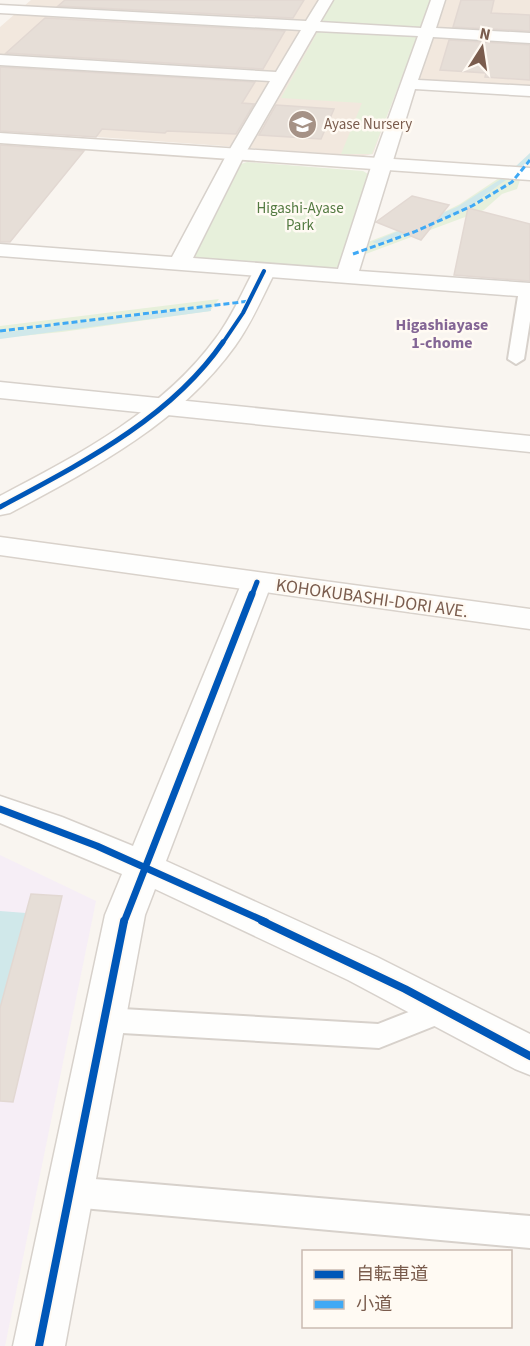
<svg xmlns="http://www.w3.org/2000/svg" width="530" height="1346" viewBox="0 0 530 1346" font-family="'Source Sans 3','Noto Sans JP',sans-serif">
<rect width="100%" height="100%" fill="#f9f5f0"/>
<path fill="#f2e8de" d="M 31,0 L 530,0 L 530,88 L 400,81 L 373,154 L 363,156 L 0,130 L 0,27 Z"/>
<path fill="#f6eef6" d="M 0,855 L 96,901 L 5,1346 L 0,1346 Z"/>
<path fill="#e7f0db" d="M 333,0 L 430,0 L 420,27 L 321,22 Z
M 318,31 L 418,36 L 372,154 L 341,154 L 362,103 L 281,98 Z
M 247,162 L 363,171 L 368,174 L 341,266 L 330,270 L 198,258 L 192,255 L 241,164 Z
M 499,178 L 520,180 L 517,189 L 502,194 L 484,210 L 363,255 L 368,242 L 438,215 L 460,204 Z
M 219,299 L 210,311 L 62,332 L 0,338 L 0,326 Z"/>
<path fill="#d0e8ea" d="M 0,911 L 26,913 L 0,1008 Z"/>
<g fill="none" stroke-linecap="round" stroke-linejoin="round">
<path fill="#d0e8ea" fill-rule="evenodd" d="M 530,153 L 530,159 L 520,168 L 516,168 L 516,166 Z
M 501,179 L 506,180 L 463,211 L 379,244 L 372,242 L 457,207 Z
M 208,307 L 211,307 L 211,311 L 0,339 L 0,333 Z"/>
</g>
<path fill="#e6ded7" stroke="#e2d8d2" stroke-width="1.5" d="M 65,0 L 304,0 L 293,18 L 58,6 Z
M 461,0 L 494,0 L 491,13 L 530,15 L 530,31 L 453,27 Z
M 45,18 L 285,31 L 263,69 L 6,53 Z
M 449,40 L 530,45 L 530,80 L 485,77 L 486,73 L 440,70 Z
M 0,67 L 255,82 L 242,103 L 254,104 L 236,134 L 167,131 L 165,133 L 102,129 L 96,137 L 0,131 Z
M 276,105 L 334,109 L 321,139 L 259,135 Z
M 0,145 L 84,151 L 10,242 L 0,242 Z
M 412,196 L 449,205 L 421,240 L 376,222 Z
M 468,208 L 530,224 L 530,281 L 454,275 Z
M 31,894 L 62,896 L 13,1102 L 0,1101 L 0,1008 Z"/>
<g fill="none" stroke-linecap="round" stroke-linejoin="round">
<defs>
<path id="lane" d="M 527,285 L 530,286 L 530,321 L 524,359 L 516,364 L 508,359 L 519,290 Z
M 447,997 L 457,1001 L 461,1009 L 457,1017 L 379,1048 L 105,1032 L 95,1029 L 90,1020 L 95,1011 L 105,1008 L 378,1024 Z
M 71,1177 L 530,1216 L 530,1248 L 71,1207 L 60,1203 L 55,1192 L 60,1181 Z"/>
<path id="street" d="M 319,0 L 333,0 L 320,22 L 421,28 L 431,0 L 445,0 L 436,28 L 530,33 L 530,43 L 433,37 L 418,80 L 530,86 L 530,96 L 415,89 L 359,271 L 530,283 L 530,297 L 0,256 L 0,244 L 172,257 L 227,154 L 270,81 L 0,65 L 0,55 L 276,72 L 301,30 L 0,13 L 0,5 L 306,21 ZM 316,31 L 418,36 L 372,164 L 338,269 L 193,258 L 245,154 Z
M 0,382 L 530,436 L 530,452 L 0,398 Z
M 257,573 L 268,576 L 272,582 L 166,861 L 377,957 L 530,1034 L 530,1075 L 515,1069 L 348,980 L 155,889 L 145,915 L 65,1346 L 13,1346 L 105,915 L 122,874 L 0,823 L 0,796 L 62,817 L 133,846 L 242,582 L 246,576 Z"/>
<path id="secondary" d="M 0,133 L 530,168 L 530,180 L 0,143 Z
M 263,267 L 271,269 L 274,274 C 262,298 251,324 235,346 C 179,424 92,469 10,513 L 0,515 L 0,496 C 78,455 163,411 216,338 C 231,318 241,295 252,274 L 255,269 Z
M 0,537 L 530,609 L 530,629 L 0,555 Z"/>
</defs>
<use href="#lane" stroke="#d7d1cb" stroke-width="4"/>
<use href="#street" stroke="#d7d1cb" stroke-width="3"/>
<use href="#secondary" stroke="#d9d2cb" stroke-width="3"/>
<use href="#lane" fill="#fefefd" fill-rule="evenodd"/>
<use href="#street" fill="#fefefd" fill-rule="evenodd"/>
<use href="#secondary" fill="#fefefd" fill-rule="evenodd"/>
<path stroke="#3fa9f5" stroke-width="3" stroke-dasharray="6 3" stroke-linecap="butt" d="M 353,254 L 414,232 L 472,206 L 512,182 L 530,160
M 0,331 L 250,301"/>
<defs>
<path id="cycleway-far3" d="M 222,344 L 243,313 L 264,271"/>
<path id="cycleway-far2" d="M 0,507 C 80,464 170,419 223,342
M 252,595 L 257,582"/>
<path id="cycleway-far1" d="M 0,809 L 97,846 L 266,922
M 124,922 L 252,594"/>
<path id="cycleway" d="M 262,921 L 405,989 L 530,1056
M 39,1346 L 124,921"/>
</defs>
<use href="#cycleway-far3" stroke="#fffaf3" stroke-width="6"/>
<use href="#cycleway-far2" stroke="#fffaf3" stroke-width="8"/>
<use href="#cycleway-far1" stroke="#fffaf3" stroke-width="10"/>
<use href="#cycleway" stroke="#fffaf3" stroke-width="12"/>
<use href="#cycleway-far3" stroke="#0057b8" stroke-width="4"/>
<use href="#cycleway-far2" stroke="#0057b8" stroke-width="5"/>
<use href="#cycleway-far1" stroke="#0057b8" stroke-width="7"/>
<use href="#cycleway" stroke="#0057b8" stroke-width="8"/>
</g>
<defs>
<symbol id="school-disc" viewBox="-11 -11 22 22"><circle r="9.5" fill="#a69286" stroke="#fffaf3"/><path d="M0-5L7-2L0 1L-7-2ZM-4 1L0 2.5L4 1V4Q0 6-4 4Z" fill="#fff"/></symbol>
</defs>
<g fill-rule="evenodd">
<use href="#school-disc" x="286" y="108" width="33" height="33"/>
</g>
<g text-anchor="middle" stroke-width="5" stroke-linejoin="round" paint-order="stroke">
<g font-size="15" fill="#7a5c4d" stroke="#fffaf3" text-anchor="start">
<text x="324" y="129">Ayase Nursery</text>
</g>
<g font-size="15" fill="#537a41" stroke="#fffaf3">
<text x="300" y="213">Higashi-Ayase<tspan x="300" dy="17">Park</tspan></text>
</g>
<g font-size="16" font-weight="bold" fill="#846695" stroke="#fffaf3">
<text x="442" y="330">Higashiayase<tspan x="442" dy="18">1-chome</tspan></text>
</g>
<g font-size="18" fill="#7a5c4d" stroke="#fffaf3">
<text transform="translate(372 598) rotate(8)" y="6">KOHOKUBASHI-DORI AVE.</text>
</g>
</g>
<rect x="302" y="1250" width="210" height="78" fill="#fffaf3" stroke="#cabbb1" stroke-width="1.5"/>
<rect x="314" y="1270" width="30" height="9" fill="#0057b8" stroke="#cabbb1" stroke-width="1.5"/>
<text x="356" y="1280" font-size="18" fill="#7a5c4d">自転車道</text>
<rect x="314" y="1300" width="30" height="9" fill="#3fa9f5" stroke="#cabbb1" stroke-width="1.5"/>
<text x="356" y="1310" font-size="18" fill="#7a5c4d">小道</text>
<g transform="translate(482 48) rotate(12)" stroke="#fffaf3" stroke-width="4.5" paint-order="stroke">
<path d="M0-4.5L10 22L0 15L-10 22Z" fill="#7a5c4d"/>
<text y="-9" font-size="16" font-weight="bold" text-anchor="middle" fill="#7a5c4d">N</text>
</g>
</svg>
